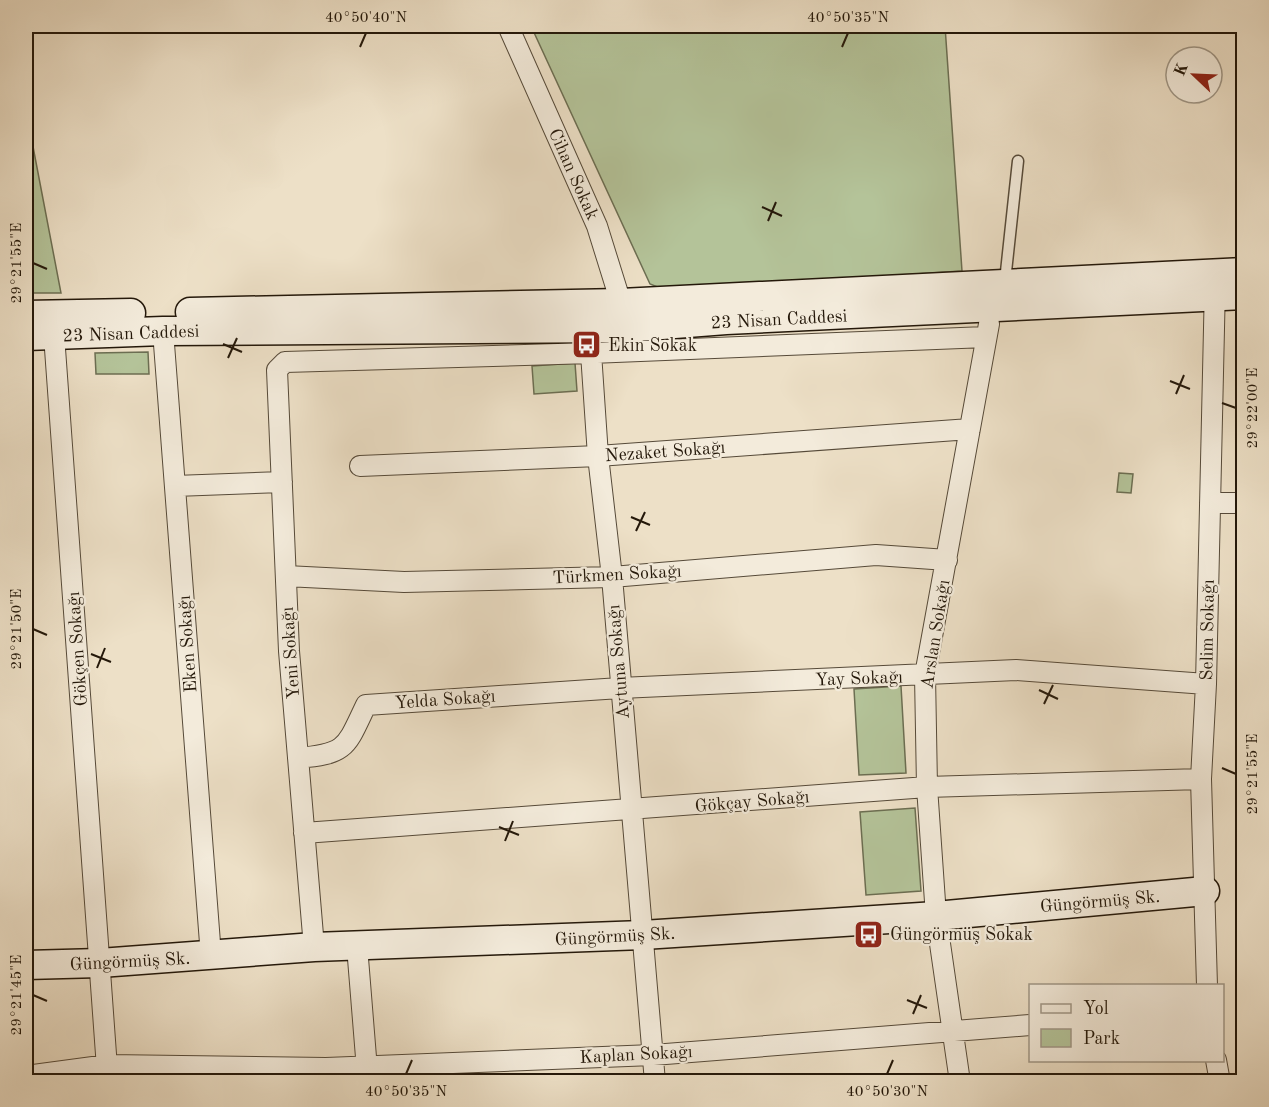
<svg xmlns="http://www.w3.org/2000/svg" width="1269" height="1107" viewBox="0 0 1269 1107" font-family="'Old Standard TT',serif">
<rect width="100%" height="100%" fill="#ede0c7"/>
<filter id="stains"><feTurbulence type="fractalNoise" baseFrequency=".00333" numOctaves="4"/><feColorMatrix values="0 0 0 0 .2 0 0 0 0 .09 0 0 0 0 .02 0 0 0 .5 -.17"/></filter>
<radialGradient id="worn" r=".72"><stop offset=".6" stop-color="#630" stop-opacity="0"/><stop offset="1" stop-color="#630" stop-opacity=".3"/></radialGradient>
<path fill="#b4c399" stroke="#6c6e52" stroke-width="1.5" d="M 531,26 L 945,26 L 962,271 L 665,290 L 650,284 Z
M 26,110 L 61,293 L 26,293 Z
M 148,352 L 149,374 L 96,374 L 95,353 Z
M 575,363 L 577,391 L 534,394 L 532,366 Z
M 1119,473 L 1133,474 L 1131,493 L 1117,492 Z
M 901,686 L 906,773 L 859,775 L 854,689 Z
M 915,808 L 921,891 L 866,895 L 860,812 Z"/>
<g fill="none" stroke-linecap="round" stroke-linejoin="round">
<defs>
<path id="lane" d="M 1005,281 L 1018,161"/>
<path id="street" d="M 508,26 L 597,226 L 621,303 L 622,314
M 163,331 L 211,956
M 54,335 L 108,1082
M 591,353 L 598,456 L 612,577 L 655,1082
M 360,466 L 598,456 L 970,429
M 175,486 L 282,482
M 1210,503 L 1244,503
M 286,576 L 404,582 L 612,577 L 876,555 L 947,560
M 298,758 C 347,754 346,747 366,705 L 620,688 L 1016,670 L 1206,684
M 304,833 L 927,787 L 1201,779
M 357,946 L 368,1082
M 314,947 L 289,651 L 277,370 L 285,362 L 591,353 L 986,337
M 1207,986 L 1201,779 L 1206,684 L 1215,284
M 1216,1060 L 1220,1082
M 26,1076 L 108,1065 L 326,1068 L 653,1055 L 1030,1025
M 960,1082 L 936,916 L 927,787 L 925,675 L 989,324"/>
<path id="secondary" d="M 190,312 L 621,303 L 1244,272
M 26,315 L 131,313
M 26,336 L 163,331 L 623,328 L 726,320 L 1244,295
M 26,965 L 100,963 L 314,947 L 643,935 L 936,916 L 1205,891"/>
</defs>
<use href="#lane" stroke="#564a39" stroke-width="13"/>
<use href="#street" stroke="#564a39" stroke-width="22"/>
<use href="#secondary" stroke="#24180a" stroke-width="31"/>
<use href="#lane" stroke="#f3ebdb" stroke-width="10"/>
<use href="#street" stroke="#f3ebdb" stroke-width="20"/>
<use href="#secondary" stroke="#f3ebdb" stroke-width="28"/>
</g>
<path fill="none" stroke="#24180a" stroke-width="2" d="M 360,47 L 366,33M 842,47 L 848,33M 762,207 L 782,216M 768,221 L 776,202M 33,263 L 47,269M 223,344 L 242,352M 228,358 L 237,338M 1170,381 L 1190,389M 1176,394 L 1184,375M 1222,403 L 1236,408M 631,517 L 650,525M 636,531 L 645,512M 33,629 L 47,635M 91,654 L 111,662M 97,668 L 105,648M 1039,690 L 1058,699M 1044,704 L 1053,685M 1222,768 L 1236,774M 499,827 L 519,835M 505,841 L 513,821M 33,995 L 47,1001M 907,1000 L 927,1008M 913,1014 L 921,995M 406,1074 L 412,1060M 887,1074 L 893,1060"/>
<defs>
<symbol id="bus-square" viewBox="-11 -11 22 22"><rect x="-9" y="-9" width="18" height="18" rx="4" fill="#8f2418" stroke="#f3ebdb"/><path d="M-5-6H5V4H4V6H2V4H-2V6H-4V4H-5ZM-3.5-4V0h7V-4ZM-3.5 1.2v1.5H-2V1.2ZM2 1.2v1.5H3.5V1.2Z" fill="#fff"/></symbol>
</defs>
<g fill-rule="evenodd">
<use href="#bus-square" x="570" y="328" width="33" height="33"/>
<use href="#bus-square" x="852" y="918" width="33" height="33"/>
</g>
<g text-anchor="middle" stroke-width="4.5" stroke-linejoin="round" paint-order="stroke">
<g font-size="18" fill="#24180a" stroke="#f3ebdb">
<text transform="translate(574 174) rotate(66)" y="6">Cihan Sokak</text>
<text transform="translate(779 319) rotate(-3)" y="6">23 Nisan Caddesi</text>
<text transform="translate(131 333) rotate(-2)" y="6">23 Nisan Caddesi</text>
<text transform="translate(665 451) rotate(-4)" y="6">Nezaket Sokağı</text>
<text transform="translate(617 574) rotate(-3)" y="6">Türkmen Sokağı</text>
<text transform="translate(1207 630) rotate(-89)" y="6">Selim Sokağı</text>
<text transform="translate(935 634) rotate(-81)" y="6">Arslan Sokağı</text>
<text transform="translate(187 644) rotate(-94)" y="6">Eken Sokağı</text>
<text transform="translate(77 649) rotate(-94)" y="6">Gökçen Sokağı</text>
<text transform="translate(290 653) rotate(-94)" y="6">Yeni Sokağı</text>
<text transform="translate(618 662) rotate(-95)" y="6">Aytuna Sokağı</text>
<text transform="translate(859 678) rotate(-2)" y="6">Yay Sokağı</text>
<text transform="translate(445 699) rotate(-4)" y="6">Yelda Sokağı</text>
<text transform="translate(752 801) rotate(-5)" y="6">Gökçay Sokağı</text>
<text transform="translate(1100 901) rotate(-5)" y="6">Güngörmüş Sk.</text>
<text transform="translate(615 936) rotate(-3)" y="6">Güngörmüş Sk.</text>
<text transform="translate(130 961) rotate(-3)" y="6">Güngörmüş Sk.</text>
<text transform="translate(636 1054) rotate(-3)" y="6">Kaplan Sokağı</text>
</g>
<g font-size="18" fill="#24180a" stroke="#f3ebdb" text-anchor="start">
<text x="608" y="351">Ekin Sokak</text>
<text x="890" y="940">Güngörmüş Sokak</text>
</g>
</g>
<rect width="1269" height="1107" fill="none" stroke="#ede0c7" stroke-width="66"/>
<rect x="1029" y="984" width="195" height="78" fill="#f3ebdb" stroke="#a09787" stroke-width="1.5"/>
<rect x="1041" y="1004" width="30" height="9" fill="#f3ebdb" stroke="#a09787" stroke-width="1.5"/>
<text x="1083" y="1014" font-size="18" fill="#24180a">Yol</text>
<rect x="1041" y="1029" width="30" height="18" fill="#b4c399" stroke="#a09787" stroke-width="1.5"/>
<text x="1083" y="1044" font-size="18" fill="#24180a">Park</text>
<g transform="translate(1194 75) rotate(293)"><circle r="28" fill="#f3ebdb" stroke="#a09787" stroke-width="1.5"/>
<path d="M0-4.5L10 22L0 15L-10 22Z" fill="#8f2418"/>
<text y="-9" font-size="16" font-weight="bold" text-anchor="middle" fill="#24180a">K</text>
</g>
<rect x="33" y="33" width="1203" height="1041" fill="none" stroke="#24180a" stroke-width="2"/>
<g font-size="15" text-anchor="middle" fill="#24180a">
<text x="366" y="22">40°50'40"N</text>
<text x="848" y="22">40°50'35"N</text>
<text transform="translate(16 263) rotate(-90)" y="5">29°21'55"E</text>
<text transform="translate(1252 408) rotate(-90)" y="5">29°22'00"E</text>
<text transform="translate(16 629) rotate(-90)" y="5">29°21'50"E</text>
<text transform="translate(1252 774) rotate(-90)" y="5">29°21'55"E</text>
<text transform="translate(16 995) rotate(-90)" y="5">29°21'45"E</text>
<text x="406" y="1096">40°50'35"N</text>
<text x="887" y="1096">40°50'30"N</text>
</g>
<rect width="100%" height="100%" filter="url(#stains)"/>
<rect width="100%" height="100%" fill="url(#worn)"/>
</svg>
